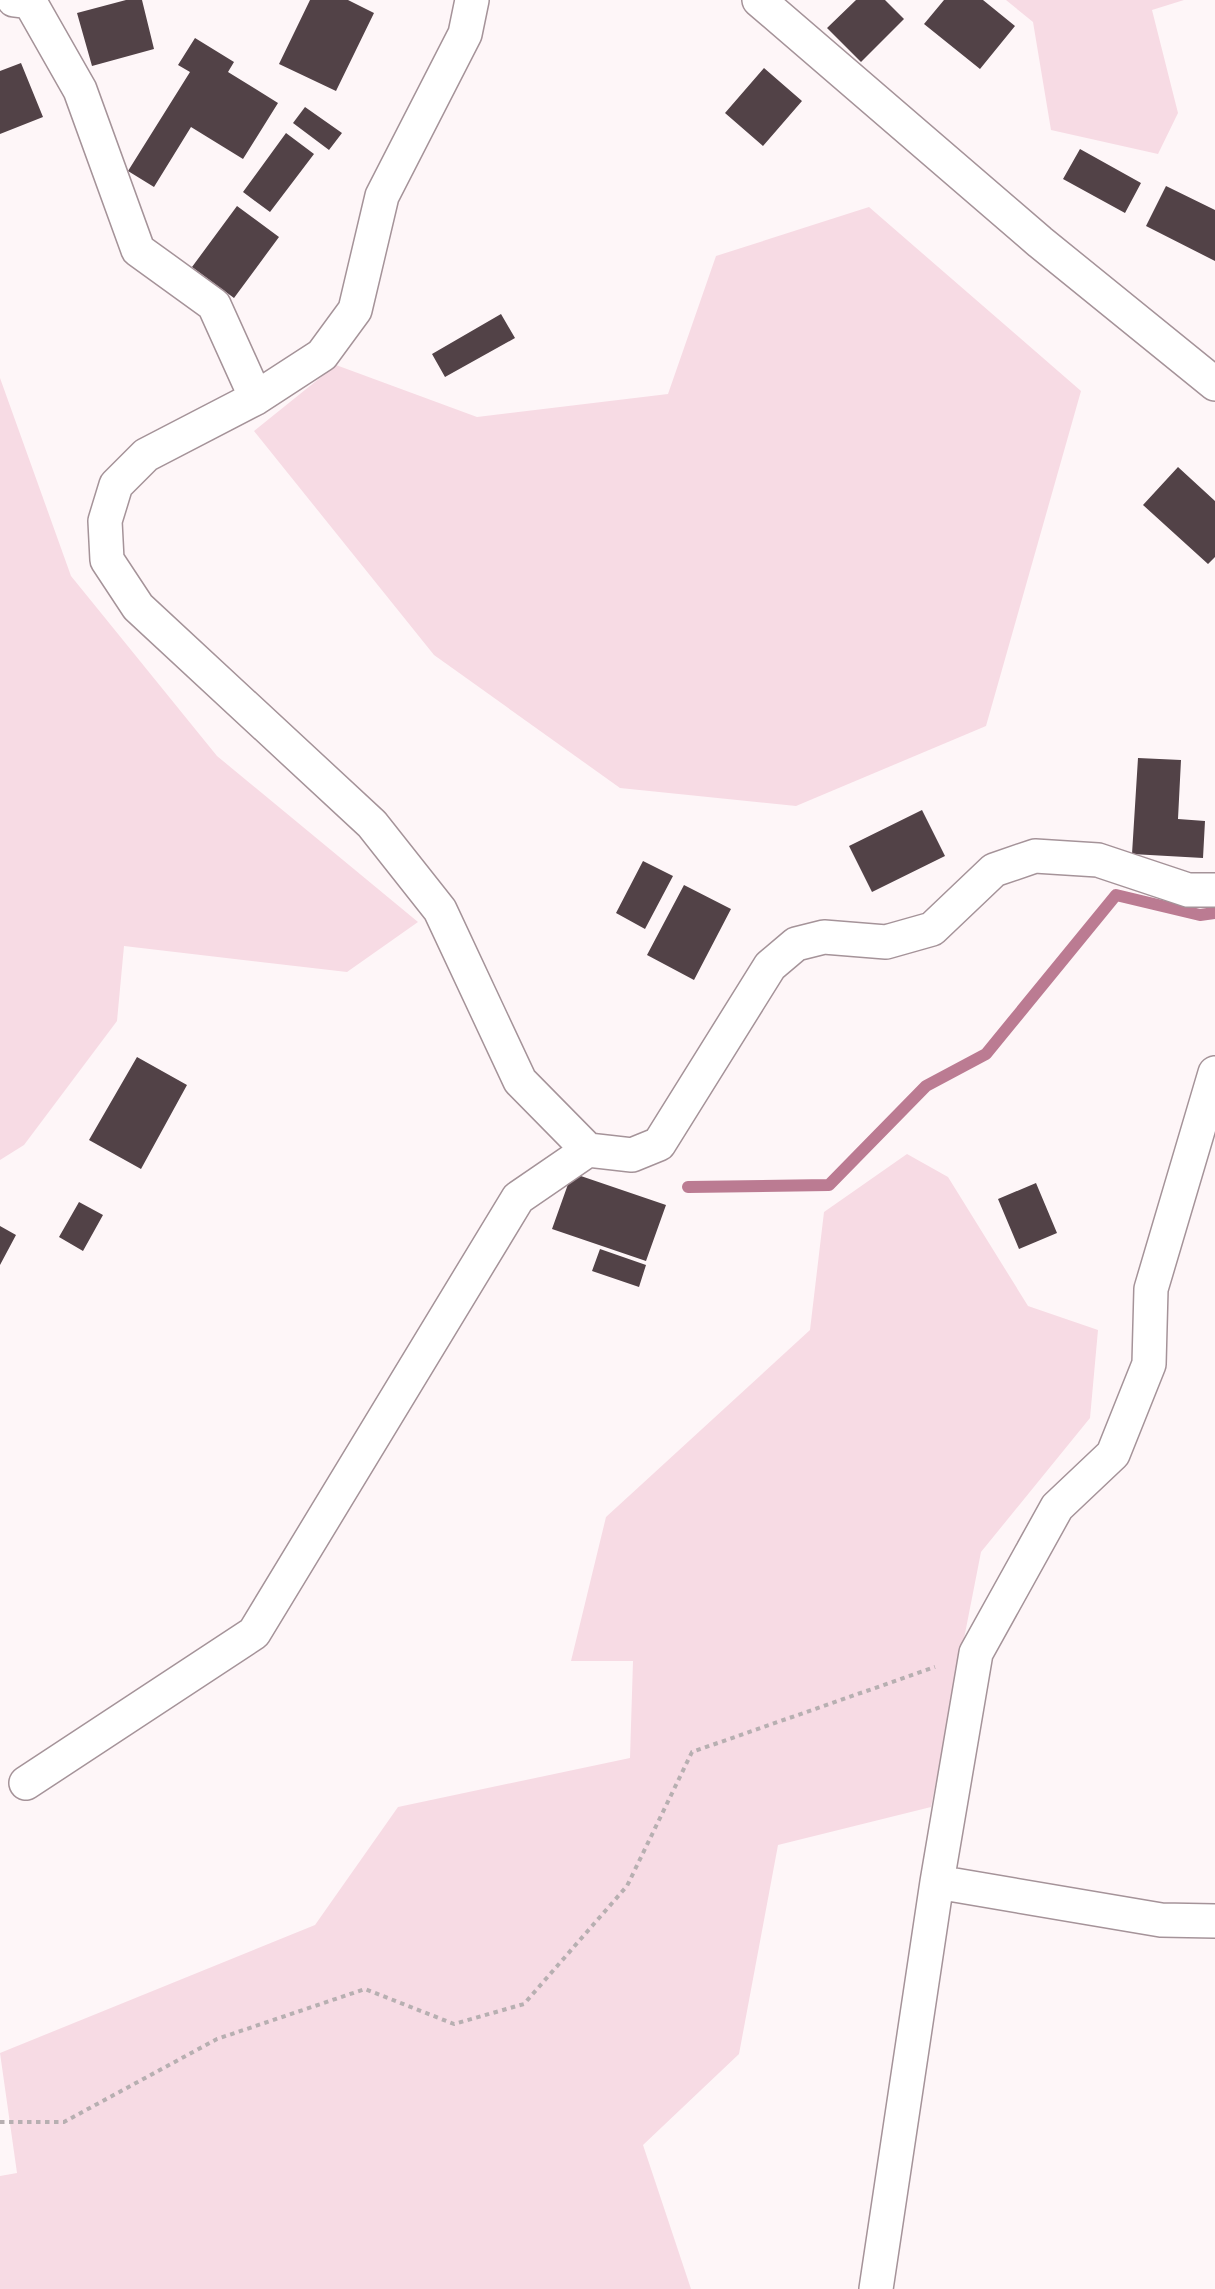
<svg xmlns="http://www.w3.org/2000/svg" width="1215" height="2289" viewBox="0 0 1215 2289" font-family="'Noto Sans',sans-serif">
<rect width="100%" height="100%" fill="#fef6f8"/>
<path fill="#f7dbe4" d="M 1006,0 L 1184,0 L 1152,10 L 1178,113 L 1158,154 L 1051,130 L 1033,22 Z
M 869,207 L 1081,391 L 986,726 L 796,806 L 620,788 L 434,655 L 254,431 L 336,365 L 477,417 L 668,394 L 716,256 Z
M 0,378 L 71,576 L 217,756 L 418,922 L 347,972 L 124,946 L 117,1021 L 24,1145 L 0,1160 Z
M 907,1154 L 948,1177 L 1028,1306 L 1098,1330 L 1090,1418 L 981,1552 L 931,1807 L 778,1845 L 739,2054 L 643,2145 L 691,2289 L 0,2289 L 0,2176 L 17,2173 L 0,2053 L 315,1925 L 398,1807 L 630,1758 L 633,1661 L 571,1661 L 606,1517 L 810,1330 L 824,1212 Z"/>
<g fill="none" stroke-linecap="round" stroke-linejoin="round">
<path stroke="#bb7b92" stroke-width="12" d="M 688,1187 L 829,1185 L 926,1086 L 986,1054 L 1116,895 L 1200,915 L 1215,913"/>
</g>
<path fill="#524247" d="M 126,0 L 142,0 L 154,49 L 92,66 L 77,13 Z
M 310,0 L 348,0 L 374,13 L 336,91 L 279,64 Z
M 856,0 L 885,0 L 904,19 L 861,62 L 827,28 Z
M 944,0 L 983,0 L 1015,26 L 980,69 L 924,24 Z
M 195,38 L 234,62 L 228,72 L 278,103 L 243,159 L 191,127 L 154,187 L 128,171 L 190,72 L 178,65 Z
M 21,63 L 43,117 L 0,134 L 0,71 Z
M 764,68 L 802,101 L 763,146 L 725,113 Z
M 305,107 L 342,133 L 329,150 L 293,123 Z
M 286,133 L 314,154 L 270,212 L 243,192 Z
M 1080,149 L 1141,183 L 1125,213 L 1063,179 Z
M 1166,186 L 1215,210 L 1215,261 L 1146,226 Z
M 237,206 L 279,237 L 234,298 L 192,267 Z
M 501,314 L 515,338 L 445,377 L 432,354 Z
M 1178,467 L 1215,501 L 1215,557 L 1208,564 L 1143,505 Z
M 1138,758 L 1181,760 L 1178,819 L 1205,821 L 1203,858 L 1132,854 Z
M 922,810 L 945,856 L 872,892 L 849,846 Z
M 643,861 L 673,876 L 645,929 L 616,913 Z
M 684,885 L 731,909 L 694,980 L 647,955 Z
M 137,1057 L 187,1085 L 141,1169 L 89,1140 Z
M 572,1173 L 666,1205 L 646,1261 L 552,1229 Z
M 1036,1183 L 1057,1233 L 1019,1249 L 998,1199 Z
M 79,1202 L 103,1215 L 83,1251 L 59,1237 Z
M 0,1226 L 16,1235 L 0,1265 Z
M 600,1249 L 646,1265 L 639,1287 L 592,1271 Z"/>
<g fill="none" stroke-linecap="round" stroke-linejoin="round">
<defs>
<path id="minor" d="M 14,0 L 30,2 L 80,90 L 138,250 L 214,305 L 256,398
M 472,0 L 465,34 L 382,196 L 355,310 L 322,355 L 256,398 L 146,455 L 116,485 L 105,521 L 107,560 L 138,607 L 372,824 L 440,910 L 520,1081 L 588,1150 L 632,1155 L 659,1144 L 770,966 L 796,944 L 824,937 L 886,942 L 932,929 L 994,870 L 1035,856 L 1098,860 L 1188,890 L 1215,890
M 759,0 L 1040,242 L 1215,384
M 26,1783 L 254,1633 L 518,1198 L 588,1150
M 937,1882 L 1161,1920 L 1215,1921
M 876,2289 L 937,1882 L 976,1653 L 1057,1507 L 1113,1454 L 1149,1364 L 1151,1289 L 1215,1073"/>
</defs>
<use href="#minor" stroke="#a59399" stroke-width="36"/>
<path stroke="#b7afb1" stroke-width="4" stroke-dasharray="4.5 4.5" stroke-linecap="butt" d="M 0,2122 L 64,2122 L 217,2039 L 365,1989 L 454,2024 L 524,2004 L 627,1886 L 692,1752 L 935,1667"/>
<use href="#minor" stroke="#fff" stroke-width="33"/>
</g>
</svg>
